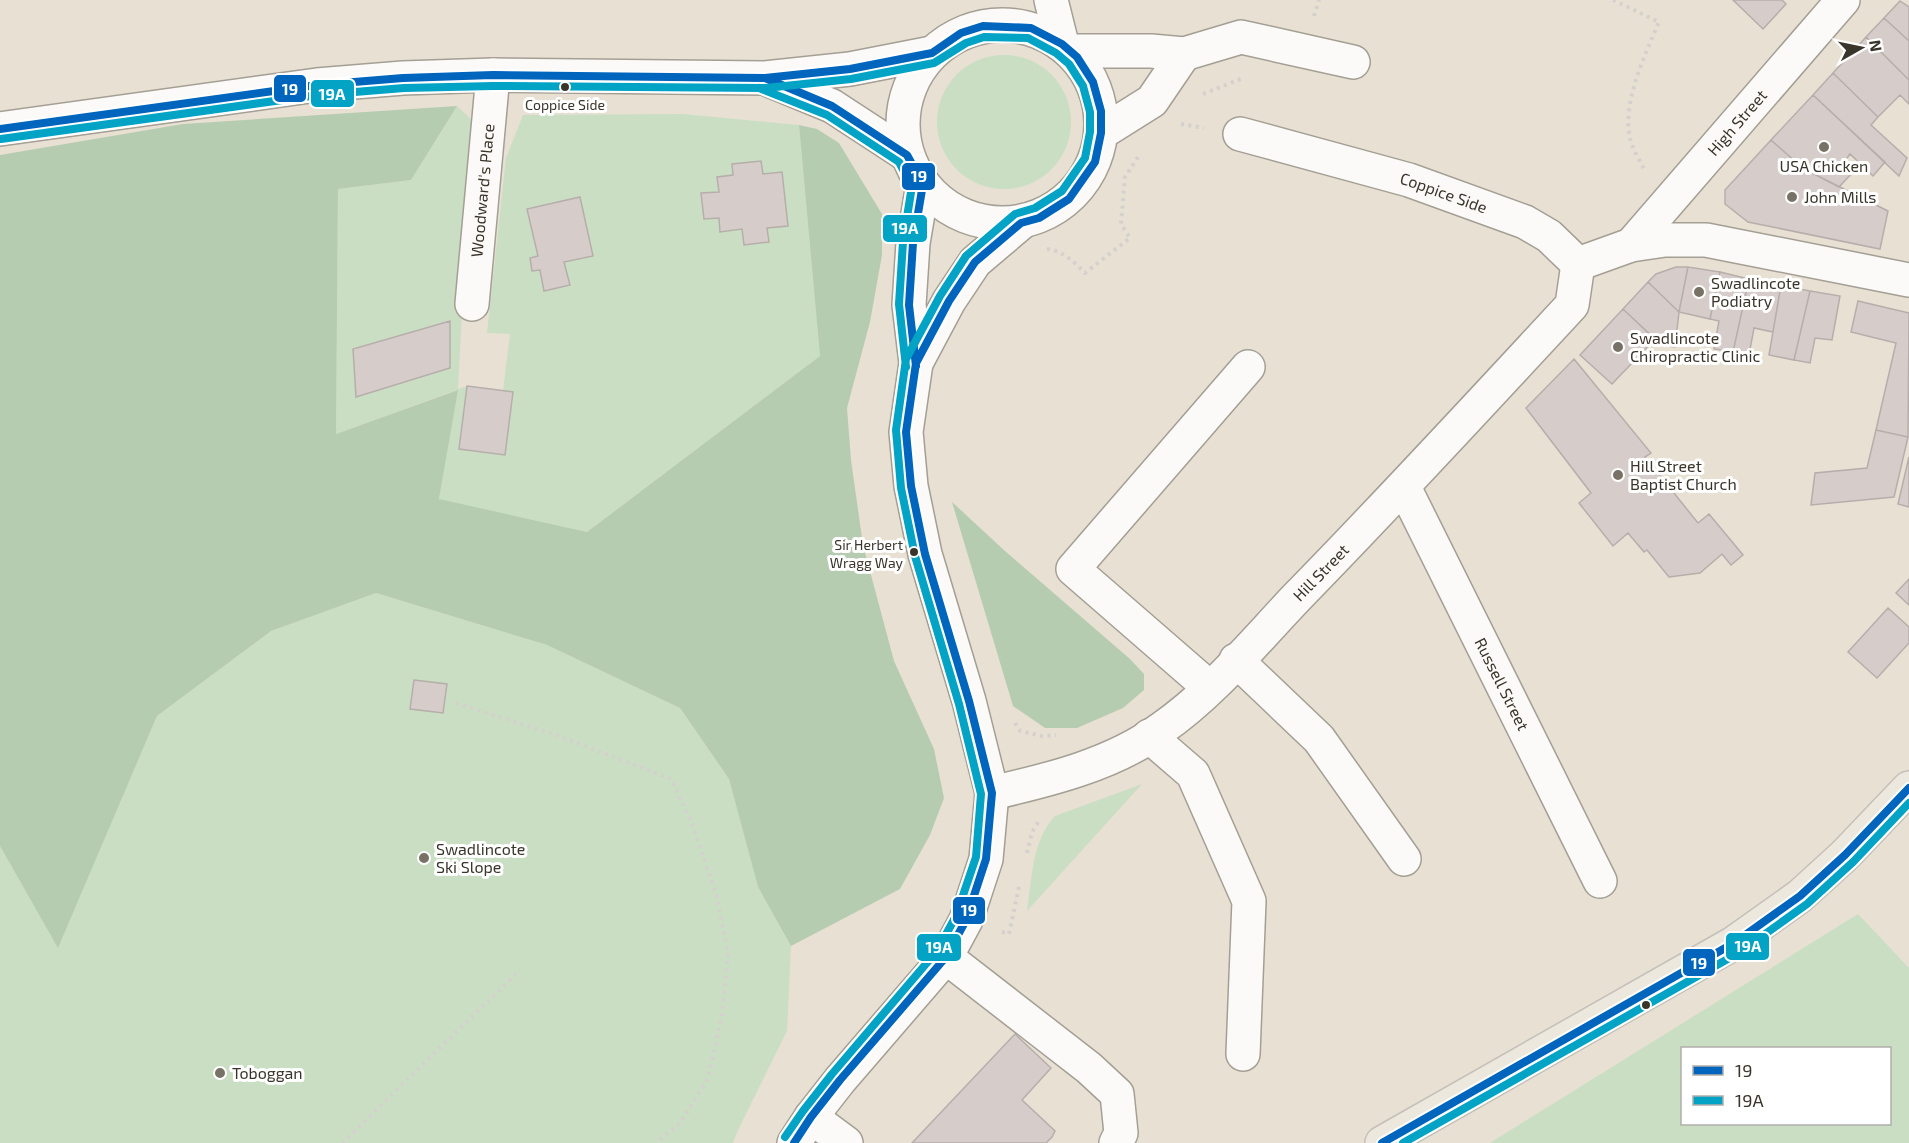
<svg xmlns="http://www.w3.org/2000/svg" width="1909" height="1143" viewBox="0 0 1909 1143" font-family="'Exo 2',sans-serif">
<rect width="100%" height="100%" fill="#e8e0d3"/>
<path fill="#cadec4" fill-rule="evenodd" d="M937 122a67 67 0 1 1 134 0a67 67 0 1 1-134 0Z
M 457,106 L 472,120 L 458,389 L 467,386 L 459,449 L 513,392 L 503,391 L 510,334 L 487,333 L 506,158 L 523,115 L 683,114 L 799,125 L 820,356 L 587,532 L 439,500 L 457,390 L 336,434 L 338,189 L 411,180 Z
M 376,593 L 547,645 L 680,708 L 729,779 L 758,887 L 791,946 L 787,1031 L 737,1132 L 733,1143 L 0,1143 L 0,846 L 58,947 L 157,716 L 271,631 Z
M 1142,784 L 1027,911 C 1032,879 1032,840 1055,816 Z
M 1858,914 L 1909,968 L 1909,1143 L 1490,1143 ZM 1682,1048 L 1890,1048 L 1890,1124 L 1682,1124 Z"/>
<path fill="#b6ccb0" d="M 457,106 L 411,180 L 338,189 L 336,434 L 458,390 L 439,499 L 587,532 L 820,356 L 799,125 L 817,129 L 839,143 L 882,214 L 882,255 L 870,322 L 847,408 L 851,460 L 863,545 L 894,661 L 934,749 L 944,798 L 930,835 L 900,889 L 791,946 L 758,887 L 729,779 L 680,708 L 547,645 L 376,593 L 271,631 L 157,716 L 58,948 L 0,846 L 0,155 L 183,124 Z
M 952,502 L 1005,551 L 1130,659 L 1144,674 L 1144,690 L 1123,708 L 1077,728 L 1045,728 L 1013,706 Z"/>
<path fill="#d6cdcb" stroke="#b6aeab" stroke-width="1.5" d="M 1733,0 L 1782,0 L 1786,4 L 1763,29 Z
M 1900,1 L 1909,7 L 1909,41 L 1884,18 Z
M 1884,18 L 1909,41 L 1909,80 L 1866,37 Z
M 1866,37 L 1909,80 L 1909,104 L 1900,95 L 1878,117 L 1833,73 Z
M 1833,73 L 1878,117 L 1871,125 L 1907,158 L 1899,176 L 1813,95 Z
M 1813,95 L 1885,162 L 1873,176 L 1850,154 L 1845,161 L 1854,171 L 1839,187 L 1804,169 L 1771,140 Z
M 1771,140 L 1804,169 L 1888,211 L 1880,249 L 1748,222 L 1725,204 L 1725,190 Z
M 761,161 L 763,174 L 782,172 L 788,226 L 767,228 L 769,242 L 744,245 L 742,229 L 720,232 L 719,218 L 704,219 L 701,193 L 719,192 L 717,177 L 733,175 L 732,164 Z
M 580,197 L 593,256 L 564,262 L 570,285 L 544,291 L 540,270 L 532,271 L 530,258 L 538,256 L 527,209 Z
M 1676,267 L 1688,267 L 1679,312 L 1648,282 L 1656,274 Z
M 1688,267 L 1720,272 L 1710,319 L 1679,312 Z
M 1720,272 L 1749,279 L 1733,352 L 1714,349 L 1719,321 L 1710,319 Z
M 1749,279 L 1781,285 L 1773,332 L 1754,328 L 1749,355 L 1733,352 Z
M 1648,282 L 1679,312 L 1675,347 L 1661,345 L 1623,309 Z
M 1781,285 L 1810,291 L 1794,360 L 1769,355 Z
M 1810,291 L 1840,296 L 1832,340 L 1815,338 L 1810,363 L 1794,360 Z
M 1858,301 L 1909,313 L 1908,437 L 1876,430 L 1896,343 L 1851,332 Z
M 1623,309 L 1655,339 L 1612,384 L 1580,355 Z
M 450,321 L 450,368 L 356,397 L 353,349 Z
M 1574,359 L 1651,453 L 1645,457 L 1698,523 L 1709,514 L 1743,555 L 1731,565 L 1722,554 L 1700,573 L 1669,577 L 1647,550 L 1644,552 L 1628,533 L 1613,546 L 1579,503 L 1591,493 L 1526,408 Z
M 467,386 L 513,392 L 505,455 L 459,449 Z
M 1876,430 L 1908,437 L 1894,497 L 1811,505 L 1815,473 L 1867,468 Z
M 1909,457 L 1909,507 L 1898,504 Z
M 1909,579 L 1909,605 L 1896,593 Z
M 1888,608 L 1909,627 L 1909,643 L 1877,678 L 1848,652 Z
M 414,680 L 447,684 L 443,713 L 410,709 Z
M 1015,1034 L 1051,1068 L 1022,1100 L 1055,1131 L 1052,1137 L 1046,1143 L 912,1143 Z"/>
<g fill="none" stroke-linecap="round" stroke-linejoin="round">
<defs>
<g id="minor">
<path d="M 1051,0 L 1062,44"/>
<circle cx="1002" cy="124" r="99"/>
<path d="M 1070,51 L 1151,51 L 1184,54 L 1241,37 L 1353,62"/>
<path d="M 769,80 L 832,106 L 907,155"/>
<path d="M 0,129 L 317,85 L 403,78 L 493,75 L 765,78 L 850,69 L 932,53"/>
<path d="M 1101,133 L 1152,101 L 1184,54"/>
<path id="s1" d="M 1240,134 L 1409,180 L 1525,222 L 1549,236 L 1578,264 L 1631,245 L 1665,240 L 1706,240 L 1909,280"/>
<path id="s2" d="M 1631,245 L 1843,0"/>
<path id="s3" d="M 472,304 L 493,75"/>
<path d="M 916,363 L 949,301 L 975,262 L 1021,223"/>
<path id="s4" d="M 1404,487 L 1600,881"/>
<path d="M 1236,660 L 1319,739 L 1404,859"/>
<path d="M 1210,688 L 1073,569 L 1248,367"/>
<path d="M 1149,736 L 1193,774 L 1249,901 L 1243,1054"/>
<path id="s5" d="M 992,793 C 1049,780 1114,764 1161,729 C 1213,693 1255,641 1298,596 C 1391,501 1481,403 1572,305 L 1578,264"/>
<path d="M 946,957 L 1089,1068 L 1117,1094 L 1121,1133 L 1116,1143"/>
<path d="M 811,1117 L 846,1143"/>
<path d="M 794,1143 L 811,1117 L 840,1080 L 946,957 L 966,920 L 986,859 L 992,793 L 969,701 L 925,554 L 911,486 L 906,432 L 916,363 L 909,305 L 913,243 L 923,184"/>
</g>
<path id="major" d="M 1382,1143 L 1734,943 L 1800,896 L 1845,855 L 1909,788"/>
</defs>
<use href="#minor" stroke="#a49f94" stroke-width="36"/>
<use href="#major" stroke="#c4c0b9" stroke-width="36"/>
<path stroke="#d4d1cd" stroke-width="4" stroke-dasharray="3 4.5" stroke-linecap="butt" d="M 1613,0 L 1659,22 C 1645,55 1620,106 1631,142 C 1634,152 1641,162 1645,171
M 1314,16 L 1319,0
M 1203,94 L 1241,79
M 1181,124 L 1204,128
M 1047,249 C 1062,250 1075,263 1085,273 L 1130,238 L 1121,224 L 1125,177 L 1140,154
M 456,703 L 559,736 L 671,779 L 691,821 L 716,894 L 728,953 L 722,1015 L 708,1078 L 681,1122 L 656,1143
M 1015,723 L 1020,731 L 1042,736 L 1056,735
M 1027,853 L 1032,832 L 1039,821
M 1002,932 L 1009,934 L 1019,887
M 342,1143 L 519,971"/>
<use href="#minor" stroke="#fcfaf8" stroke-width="33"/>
<use href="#major" stroke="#ede8de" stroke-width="33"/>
<defs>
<path id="bus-1" d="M 759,78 L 765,78 L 832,106 L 907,155 L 923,184 L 913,243 L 909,305 L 916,366
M 0,129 L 317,85 L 403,78 L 493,75 L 765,78 L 850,69 L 932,53 L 961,33 L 983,26 L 1031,28 L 1062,44 L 1077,57 L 1093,82 L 1101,111 L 1101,133 L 1095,162 L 1069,199 L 1039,218 L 1021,223 L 975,262 L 949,301 L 916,363 L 906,432 L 911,486 L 925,554 L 969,701 L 992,793 L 986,859 L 966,920 L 946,957 L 840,1080 L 811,1117 L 794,1143
M 1382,1143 L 1734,943 L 1800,896 L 1845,855 L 1909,788"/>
<path id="bus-2" d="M 759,88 L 827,115 L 899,162 L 912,186 L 903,242 L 899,304 L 906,367
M 1,139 L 318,95 L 404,88 L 493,86 L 766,88 L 851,79 L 934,63 L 966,43 L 984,37 L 1028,38 L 1056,53 L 1069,64 L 1083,86 L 1090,112 L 1090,132 L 1085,158 L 1062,191 L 1035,208 L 1015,214 L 966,256 L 940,296 L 906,359 L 896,430 L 901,488 L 915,556 L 959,704 L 981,794 L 976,857 L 956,916 L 937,951 L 832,1074 L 803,1111 L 785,1137
M 1403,1143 L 1740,952 L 1807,904 L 1853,862 L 1909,803"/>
</defs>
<use href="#bus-1" stroke="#fff" stroke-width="12"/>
<use href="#bus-2" stroke="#fff" stroke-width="12"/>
<use href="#bus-1" stroke="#0065bd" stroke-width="8"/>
<use href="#bus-2" stroke="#03a3c6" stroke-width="8"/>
</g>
<g fill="#3a352b" stroke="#fff" stroke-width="2">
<circle cx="565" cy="87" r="5"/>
<circle cx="914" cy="552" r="5"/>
<circle cx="1646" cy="1005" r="5"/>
</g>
<g fill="#777166" stroke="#fff" stroke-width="2">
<circle cx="1824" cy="147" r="6"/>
<circle cx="1792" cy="197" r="6"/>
<circle cx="1699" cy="292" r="6"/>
<circle cx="1618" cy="347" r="6"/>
<circle cx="1618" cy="475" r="6"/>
<circle cx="424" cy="858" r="6"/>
<circle cx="220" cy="1073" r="6"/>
</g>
<g text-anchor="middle" stroke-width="6" stroke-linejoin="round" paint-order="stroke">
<g font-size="14" fill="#3a352b" stroke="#fff">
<text x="565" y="110">Coppice Side</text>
<text x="903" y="550" text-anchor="end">Sir Herbert<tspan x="903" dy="18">Wragg Way</tspan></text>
</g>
<g font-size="16" fill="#3a352b" stroke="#fff">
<text dy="6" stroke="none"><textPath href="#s2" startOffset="162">High Street</textPath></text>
<text dy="6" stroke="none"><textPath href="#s3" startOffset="114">Woodward's Place</textPath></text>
<text dy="6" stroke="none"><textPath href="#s1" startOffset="212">Coppice Side</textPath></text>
<text dy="6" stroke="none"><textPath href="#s5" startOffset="406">Hill Street</textPath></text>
<text dy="6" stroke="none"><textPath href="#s4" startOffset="220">Russell Street</textPath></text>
</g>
<g font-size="16" fill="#3a352b" stroke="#fff" text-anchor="start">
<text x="1824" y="172" text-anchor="middle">USA Chicken</text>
<text x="1804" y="203">John Mills</text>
<text x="1711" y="289">Swadlincote<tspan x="1711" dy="18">Podiatry</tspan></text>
<text x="1630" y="344">Swadlincote<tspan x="1630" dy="18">Chiropractic Clinic</tspan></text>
<text x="1630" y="472">Hill Street<tspan x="1630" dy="18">Baptist Church</tspan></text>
<text x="436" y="855">Swadlincote<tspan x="436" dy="18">Ski Slope</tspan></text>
<text x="232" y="1079">Toboggan</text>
</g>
</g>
<g stroke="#fff" stroke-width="2">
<rect x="273" y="74" width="34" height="29" rx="6" fill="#0065bd"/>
<rect x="310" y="79" width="45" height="29" rx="6" fill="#03a3c6"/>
<rect x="901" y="162" width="35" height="29" rx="6" fill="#0065bd"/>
<rect x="882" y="214" width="46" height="29" rx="6" fill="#03a3c6"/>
<rect x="952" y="896" width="34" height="29" rx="6" fill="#0065bd"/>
<rect x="1725" y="932" width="45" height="29" rx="6" fill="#03a3c6"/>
<rect x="916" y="933" width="46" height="29" rx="6" fill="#03a3c6"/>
<rect x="1682" y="948" width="34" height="29" rx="6" fill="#0065bd"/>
</g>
<g font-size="16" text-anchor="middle" font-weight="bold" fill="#fff">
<text x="290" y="95">19</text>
<text x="332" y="100">19A</text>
<text x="919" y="182">19</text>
<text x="905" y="234">19A</text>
<text x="969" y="916">19</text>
<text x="1748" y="952">19A</text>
<text x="939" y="953">19A</text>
<text x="1699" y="969">19</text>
</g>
<rect x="1681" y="1047" width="210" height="78" fill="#ffffff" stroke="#b0aeaa" stroke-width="1.5"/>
<rect x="1693" y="1066" width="30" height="9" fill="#0065bd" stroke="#b0aeaa" stroke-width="1.5"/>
<text x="1735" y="1077" font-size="18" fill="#3a352b">19</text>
<rect x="1693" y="1096" width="30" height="9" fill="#03a3c6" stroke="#b0aeaa" stroke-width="1.5"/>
<text x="1735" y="1107" font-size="18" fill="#3a352b">19A</text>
<g transform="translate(1861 48) rotate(81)" stroke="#ffffff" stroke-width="4.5" paint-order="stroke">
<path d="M0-4.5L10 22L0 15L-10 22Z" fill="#3a352b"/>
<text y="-9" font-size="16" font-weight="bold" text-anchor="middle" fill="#3a352b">N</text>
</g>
</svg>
